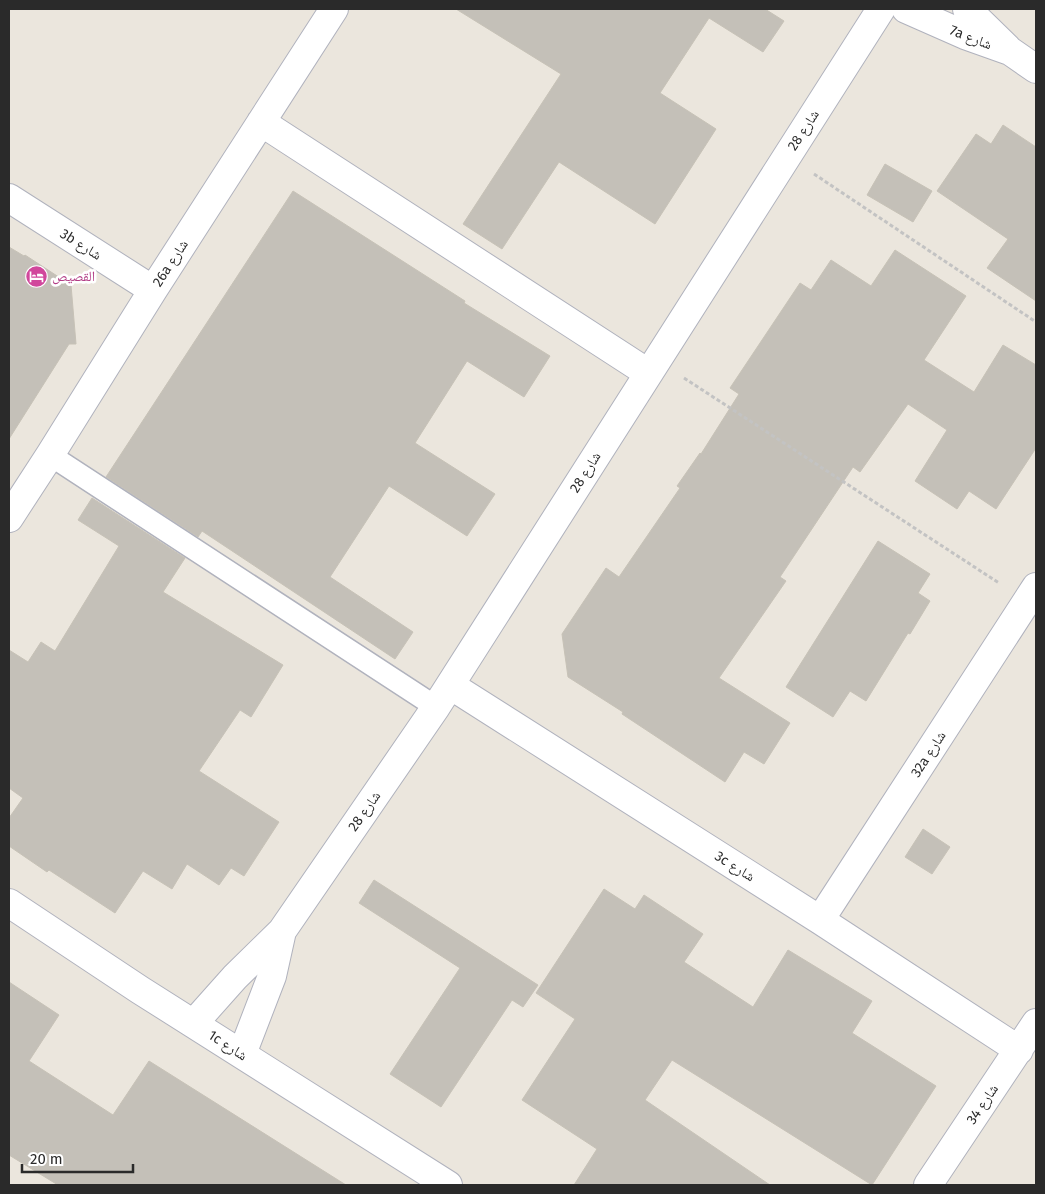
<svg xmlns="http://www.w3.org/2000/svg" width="1045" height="1194" viewBox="0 0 1045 1194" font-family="'Fira Sans','Noto Naskh Arabic',sans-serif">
<rect width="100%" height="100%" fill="#ebe6dd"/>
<path fill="#c4c0b8" stroke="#c7c2b7" d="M 456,9 L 765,9 L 784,21 L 763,52 L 709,18 L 660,93 L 716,129 L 655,224 L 559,162 L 502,249 L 463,224 L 561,74 Z
M 1003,125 L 1036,147 L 1036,301 L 987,268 L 1008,239 L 937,191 L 976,134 L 991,144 Z
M 885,164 L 932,191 L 913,222 L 867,195 Z
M 293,191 L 465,301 L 464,303 L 550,356 L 524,397 L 467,361 L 415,443 L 495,494 L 467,536 L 389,486 L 330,577 L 413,632 L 395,659 L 202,531 L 198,537 L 106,477 Z
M 9,247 L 24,256 L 25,255 L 71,285 L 76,344 L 69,344 L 9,439 Z
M 895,250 L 966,296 L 924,360 L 974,392 L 1003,345 L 1036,365 L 1036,448 L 996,509 L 969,491 L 957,509 L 915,481 L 947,430 L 908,404 L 860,472 L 853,467 L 780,577 L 786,581 L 719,678 L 790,723 L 764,764 L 744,752 L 725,782 L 622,714 L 623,712 L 568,677 L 562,634 L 606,568 L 619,577 L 680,488 L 677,486 L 700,453 L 701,454 L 739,394 L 730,388 L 800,283 L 811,290 L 831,260 L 871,286 Z
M 92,498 L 185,558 L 163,592 L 283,665 L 251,717 L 240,710 L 199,771 L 279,822 L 244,876 L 231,868 L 219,885 L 187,864 L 172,889 L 143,871 L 115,913 L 49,870 L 47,872 L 9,846 L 9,818 L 23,798 L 9,788 L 9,650 L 28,662 L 41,642 L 55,651 L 119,546 L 78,520 Z
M 878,541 L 930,574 L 918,593 L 930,601 L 910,634 L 908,633 L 866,701 L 850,691 L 833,717 L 786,687 Z
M 923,829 L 950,847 L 932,874 L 905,857 Z
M 374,880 L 538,985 L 523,1007 L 512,1000 L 441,1107 L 390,1074 L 460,968 L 359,903 Z
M 604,889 L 635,909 L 644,895 L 703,934 L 684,962 L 753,1007 L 788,950 L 872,1001 L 852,1033 L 936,1086 L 872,1185 L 672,1060 L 645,1100 L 770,1185 L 574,1185 L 597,1149 L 522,1100 L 575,1019 L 536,993 Z
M 9,982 L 59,1015 L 29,1061 L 113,1115 L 149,1061 L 346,1185 L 58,1185 L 9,1155 Z"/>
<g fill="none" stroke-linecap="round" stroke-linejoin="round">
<defs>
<path id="service" d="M 50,455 L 436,707"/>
<path id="minor" d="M 906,9 L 965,35 L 1010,51 L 1036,69
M 967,9 L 1007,48
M 261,122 L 648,373
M 9,198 L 153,290
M 9,518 L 50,455 L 153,290 L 334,9
M 450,685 L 820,920 L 1019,1050
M 9,903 L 140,990 L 448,1185
M 820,920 L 1036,587
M 194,1023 L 235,977 L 282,931 L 436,707 L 881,9
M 242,1054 L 272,976 L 282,931
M 928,1185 L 1036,1023"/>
</defs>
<use href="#service" stroke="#b0b2bd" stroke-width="24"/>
<use href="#minor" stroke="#b0b2bd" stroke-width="30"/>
<path stroke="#c3c3c3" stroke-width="3" stroke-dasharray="4 2.5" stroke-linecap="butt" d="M 814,174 L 1036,322
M 684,378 L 999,583"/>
<use href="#service" stroke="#fff" stroke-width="21"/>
<use href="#minor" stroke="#fff" stroke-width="28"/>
</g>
<defs>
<symbol id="hotel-disc" viewBox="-11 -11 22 22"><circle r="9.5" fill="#d1479c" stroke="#fff"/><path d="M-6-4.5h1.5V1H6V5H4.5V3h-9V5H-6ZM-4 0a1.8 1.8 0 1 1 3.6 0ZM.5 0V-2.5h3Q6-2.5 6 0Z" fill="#fff"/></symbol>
</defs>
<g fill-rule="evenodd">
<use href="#hotel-disc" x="24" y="264" width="25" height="25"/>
</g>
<g text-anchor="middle" stroke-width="5" stroke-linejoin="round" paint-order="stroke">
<g font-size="14" fill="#2a2a2a" stroke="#fff">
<text transform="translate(971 37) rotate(21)" y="5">7a شارع</text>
<text transform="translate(803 130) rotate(-57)" y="5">شارع 28</text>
<text transform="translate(81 244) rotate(32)" y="5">3b شارع</text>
<text transform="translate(170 263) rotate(-57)" y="5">26a شارع</text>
<text transform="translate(585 472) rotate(-58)" y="5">شارع 28</text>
<text transform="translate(928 754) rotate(-57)" y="5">32a شارع</text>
<text transform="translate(364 811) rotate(-55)" y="5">شارع 28</text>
<text transform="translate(735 866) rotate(32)" y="5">3c شارع</text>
<text transform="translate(228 1045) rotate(33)" y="5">1c شارع</text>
<text transform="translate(982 1104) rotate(-56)" y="5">شارع 34</text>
</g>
<g font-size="14" fill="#b23c85" stroke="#fff" text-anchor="start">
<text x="52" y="281">القصيص</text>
</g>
</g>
<rect width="1045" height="1194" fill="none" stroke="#2a2a2a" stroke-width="20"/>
<path d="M22 1164v8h111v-8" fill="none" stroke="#2a2a2a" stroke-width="2.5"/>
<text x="30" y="1164" font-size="15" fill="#2a2a2a" stroke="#ffffff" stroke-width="4" paint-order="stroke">20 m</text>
</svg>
